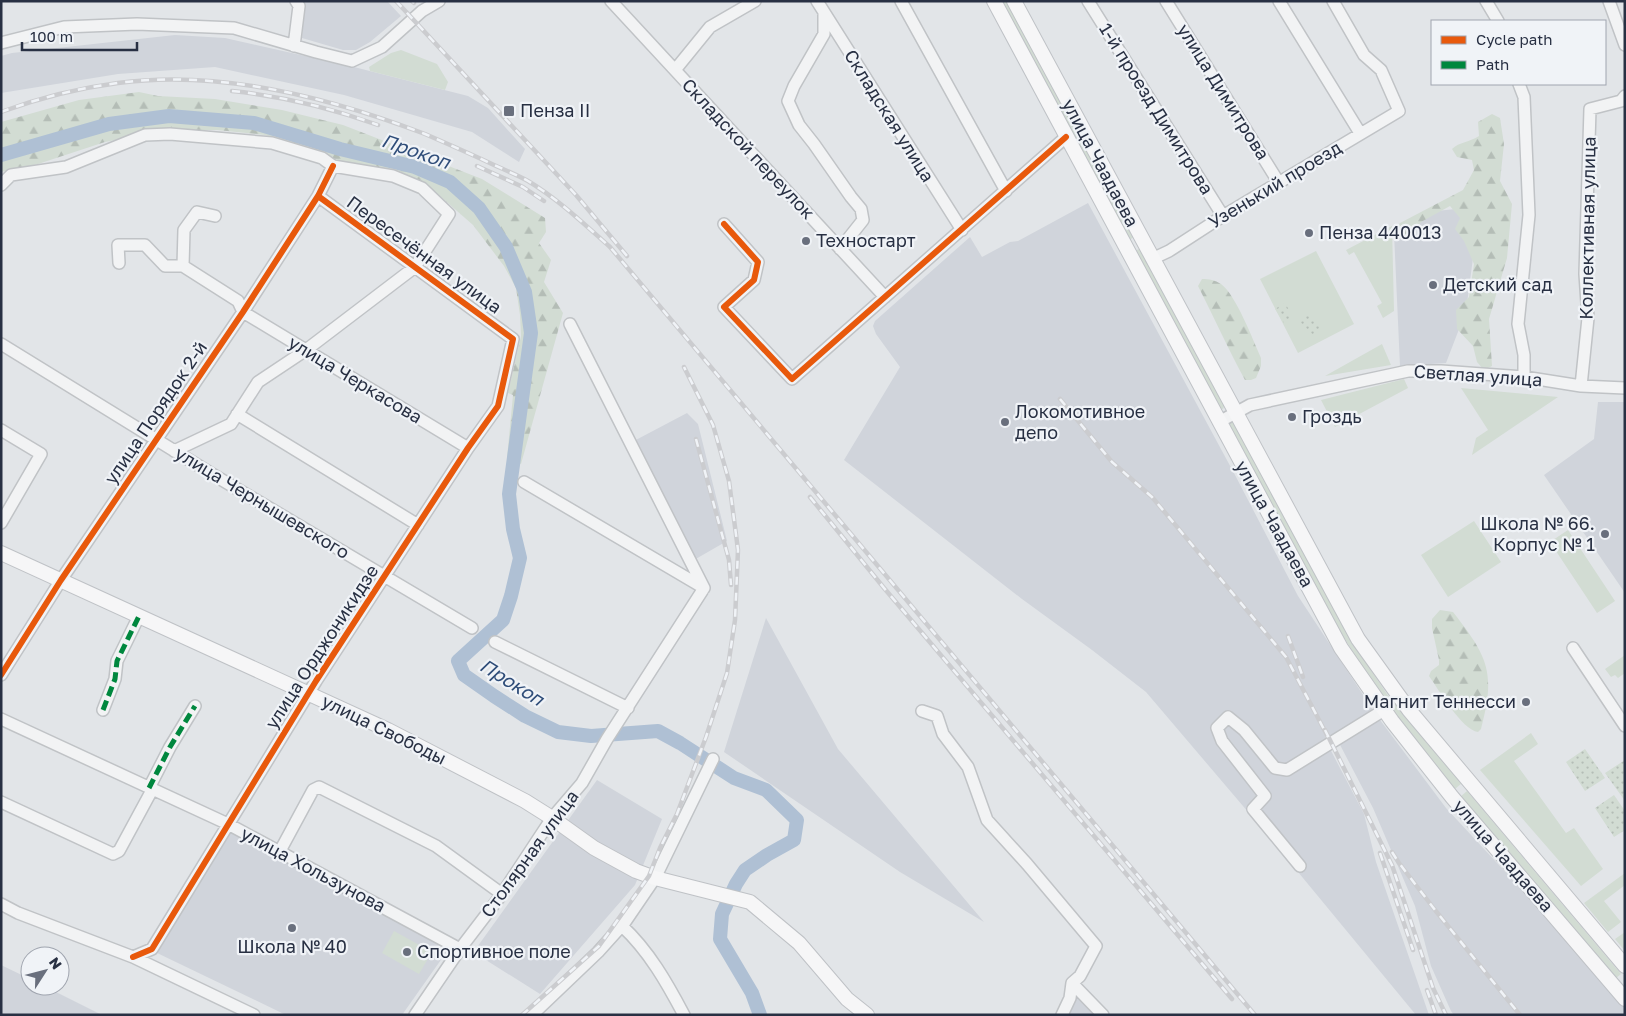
<svg xmlns="http://www.w3.org/2000/svg" width="1626" height="1016" viewBox="0 0 1626 1016" font-family="'Golos Text',sans-serif">
<defs>
<pattern id="forest-firs" width="22" height="20" patternUnits="userSpaceOnUse" patternTransform="scale(1.25)"><rect width="22" height="20" fill="#d2dcd3"/><path d="M5 1l3.5 6h-7zM16 11l3.5 6h-7z" fill="#b4bdb6"/></pattern>
<pattern id="park-dots" width="8" height="8" patternUnits="userSpaceOnUse" patternTransform="scale(1.25)"><rect width="8" height="8" fill="#d2dcd3"/><path d="M2 2h.1M6 6h.1" fill="none" stroke="#b4bdb6" stroke-width="1.8" stroke-linecap="round"/></pattern>
</defs>
<rect width="100%" height="100%" fill="#e2e5e8"/>
<path fill="#d0d4db" d="M 300,1 L 387,1 L 401,16 L 370,42 L 356,50 L 343,50 L 302,38 L 303,15 Z
M 175,35 L 225,38 L 354,67 L 468,96 L 488,108 L 525,149 L 519,162 L 472,132 L 344,95 L 215,67 L 118,74 L 1,93 L 1,56 L 12,53 Z
M 1088,203 L 1235,475 L 1298,596 L 1377,716 L 1446,808 L 1524,892 L 1625,1008 L 1625,1015 L 1454,1015 L 1451,1011 L 1431,966 L 1415,906 L 1373,808 L 1338,741 L 1328,745 L 1364,814 L 1376,862 L 1429,1015 L 1416,1015 L 1260,826 L 1146,692 L 1092,650 L 1022,599 L 844,460 L 900,367 L 876,334 L 873,326 L 875,321 L 970,237 L 982,257 L 1010,242 L 1018,241 Z
M 1465,208 L 1473,258 L 1466,311 L 1446,363 L 1400,366 L 1394,233 L 1427,212 Z
M 1598,402 L 1625,402 L 1625,593 L 1544,475 L 1594,439 Z
M 687,413 L 698,424 L 727,541 L 694,560 L 632,442 Z
M 766,618 L 838,749 L 984,922 L 900,872 L 724,752 Z
M 597,780 L 662,819 L 635,885 L 540,994 L 478,955 L 475,950 Z
M 229,831 L 450,947 L 402,1015 L 286,1015 L 155,952 Z
M 1,965 L 30,979 L 30,986 L 44,986 L 102,1015 L 1,1015 Z
M 1072,983 L 1103,1015 L 1062,1015 Z"/>
<path fill="#d2dcd3" d="M 1001,1 L 1009,1 L 1134,237 L 1129,240 Z
M 401,50 L 437,64 L 448,82 L 445,90 L 370,71 L 369,67 L 391,53 Z
M 1392,226 L 1394,311 L 1383,318 L 1377,306 L 1382,303 L 1354,252 L 1349,255 L 1346,250 Z
M 1141,248 L 1225,405 L 1223,409 L 1220,408 L 1135,251 Z
M 1316,251 L 1354,324 L 1298,353 L 1260,279 Z
M 1382,344 L 1391,365 L 1325,376 Z
M 1404,379 L 1408,388 L 1335,427 L 1321,400 Z
M 1461,388 L 1558,397 L 1472,455 L 1476,438 L 1488,430 Z
M 1230,422 L 1234,422 L 1336,613 L 1370,669 L 1389,697 L 1462,783 L 1455,789 L 1384,700 L 1365,672 L 1331,616 L 1228,424 Z
M 1474,521 L 1501,562 L 1448,597 L 1421,555 Z
M 1568,530 L 1615,601 L 1597,613 L 1550,542 Z
M 1625,655 L 1625,673 L 1618,678 L 1615,675 L 1611,677 L 1605,669 Z
M 1531,733 L 1538,744 L 1514,761 L 1566,833 L 1574,828 L 1603,869 L 1581,886 L 1480,770 Z
M 1467,791 L 1621,974 L 1616,978 L 1460,797 Z
M 1625,873 L 1625,885 L 1604,901 L 1621,922 L 1608,932 L 1584,903 Z
M 394,931 L 432,952 L 419,974 L 382,953 Z
M 1625,932 L 1625,951 L 1615,939 Z"/>
<path fill="url(#forest-firs)" d="M 139,92 L 158,96 L 215,99 L 282,110 L 343,125 L 482,179 L 545,218 L 546,232 L 539,243 L 551,260 L 544,282 L 563,313 L 521,464 L 507,458 L 513,395 L 508,393 L 521,336 L 520,315 L 516,288 L 504,266 L 473,225 L 425,183 L 334,159 L 313,148 L 265,135 L 217,130 L 169,130 L 105,142 L 38,164 L 1,172 L 1,122 L 79,100 Z
M 1492,114 L 1500,118 L 1504,144 L 1500,181 L 1512,204 L 1507,258 L 1489,319 L 1492,366 L 1484,370 L 1477,362 L 1473,346 L 1457,329 L 1456,310 L 1469,297 L 1474,264 L 1464,241 L 1455,229 L 1460,218 L 1450,206 L 1421,222 L 1411,235 L 1399,238 L 1394,229 L 1400,223 L 1463,190 L 1474,170 L 1472,160 L 1457,157 L 1452,149 C 1459,142 1470,142 1479,136 L 1478,122 Z
M 1202,279 C 1209,279 1215,280 1221,284 C 1236,295 1253,340 1261,358 L 1261,366 L 1256,378 L 1251,380 L 1245,380 C 1228,349 1214,317 1198,286 Z
M 1440,610 L 1453,612 C 1488,657 1496,672 1481,729 L 1478,732 C 1462,730 1439,690 1429,676 L 1431,671 L 1439,665 L 1439,660 L 1432,628 L 1432,619 Z"/>
<path fill="url(#park-dots)" d="M 1285,303 L 1293,317 L 1284,323 L 1275,309 Z
M 1308,313 L 1322,326 L 1313,335 L 1300,322 Z
M 1585,749 L 1605,778 L 1585,791 L 1566,762 Z
M 1625,760 L 1625,801 L 1605,773 Z
M 1614,795 L 1625,811 L 1625,830 L 1614,837 L 1595,808 Z"/>
<g fill="none" stroke-linecap="round" stroke-linejoin="round">
<path stroke="#afc0d4" stroke-width="14" d="M 1,155 L 109,124 L 169,116 L 254,123 L 340,149 L 415,167 L 450,182 L 479,208 L 506,247 L 525,292 L 531,333 L 509,494 L 513,529 L 520,558 L 511,596 L 503,620 L 458,661 L 464,675 L 494,696 L 525,716 L 558,732 L 591,736 L 658,731 L 680,743 L 734,778 L 766,790 L 797,820 L 794,840 L 767,855 L 745,870 L 736,884 L 722,914 L 720,939 L 752,993 L 760,1015"/>
<defs>
<path id="minor" d="M 611,1 L 885,297
M 817,1 L 962,230
M 901,1 L 1006,191
M 1088,1 L 1223,216
M 1166,1 L 1279,183
M 1279,1 L 1360,133
M 1486,1 L 1498,21
M 1609,1 L 1625,45
M 824,13 L 824,34 L 794,86 L 788,101 L 799,125 L 814,144 L 851,197 L 861,209 L 863,220 L 840,249
M 1,43 L 64,27 L 137,24 L 234,28 L 316,52 L 352,61 L 382,47 L 422,11 L 439,1
M 294,46 L 299,6 L 296,1
M 675,70 L 710,27 L 755,1
M 1519,84 L 1524,97 L 1529,215 L 1518,324 L 1524,355 L 1524,377
M 1,185 L 11,175 L 66,167 L 145,135 L 170,134 L 272,143 L 322,158 L 333,166 L 393,176 L 422,188 L 449,214 L 415,267 L 306,350 L 258,382 L 231,424 L 174,451
M 724,224 L 758,262 L 754,280 L 724,307 L 792,379 L 1066,137
M 1152,259 L 1169,251 L 1223,216 L 1399,111 L 1381,70 L 1364,55 L 1333,1
M 119,263 L 118,245 L 145,245 L 165,266 L 183,266 L 238,301 L 243,312 L 468,448
M 183,266 L 184,230 L 197,212 L 215,216
M 570,324 L 704,588
M 1,344 L 212,474 L 472,628
M 1581,386 L 1588,318 L 1585,274 L 1590,109 L 1621,101 L 1625,96
M 237,414 L 418,525
M 1219,422 L 1250,405 L 1408,371 L 1441,371 L 1524,377 L 1581,386 L 1625,388
M 1,430 L 41,454 L 1,523
M 524,482 L 704,588
M 495,642 L 628,708
M 1573,648 L 1625,726
M 1,675 L 61,580 L 243,312 L 318,196 L 333,166
M 103,710 L 115,679 L 117,661 L 139,616
M 922,711 L 937,716 L 943,734 L 968,767 L 987,820 L 1027,864 L 1096,946 L 1080,976 L 1072,983 L 1070,998 L 1062,1015
M 1,719 L 228,824 L 460,949
M 149,788 L 170,747 L 195,706
M 1,802 L 113,854 L 119,851 L 152,790
M 280,851 L 313,790 L 319,787 L 436,846 L 502,894
M 1300,866 L 1253,809 L 1265,796 L 1222,741 L 1217,728 L 1228,717 L 1244,730 L 1275,768 L 1287,770 L 1384,710
M 1,904 L 18,913 L 133,957 L 254,1015
M 622,926 C 649,951 667,983 684,1015
M 133,957 L 152,949 L 316,681 L 468,448 L 498,406 L 513,339 L 318,196
M 1072,983 L 1103,1015
M 415,1015 L 460,949 L 502,894 L 552,818 L 582,783 L 607,739 L 704,588
M 532,1015 L 598,952 L 625,922 L 655,878 L 713,759"/>
<path id="major" d="M 994,1 L 1341,648 L 1392,721 L 1452,797 L 1625,999
M 1014,1 L 1358,639 L 1409,710 L 1625,966
M 1,553 L 388,730 L 525,801 L 552,818 L 594,848 L 636,871 L 655,878 L 750,902 L 799,943 L 847,999 L 867,1015"/>
</defs>
<use href="#minor" stroke="#c0c3c6" stroke-width="14"/>
<use href="#major" stroke="#bfc2c6" stroke-width="16"/>
<use href="#minor" stroke="#f2f3f4" stroke-width="11"/>
<use href="#major" stroke="#f6f6f7" stroke-width="14"/>
<defs>
<path id="rail" d="M 396,1 L 576,195 L 627,256
M 412,1 L 414,3
M 232,91 C 282,96 331,108 378,125
M 1,112 C 39,98 79,88 118,83 C 220,69 331,98 425,134 C 448,144 471,154 494,165 C 505,170 517,175 528,181 C 558,199 584,224 610,247 L 1255,1015
M 477,166 L 523,187 L 544,201
M 1060,399 L 1112,462 L 1152,497 L 1286,657 L 1328,737
M 696,439 L 729,560 L 731,585
M 810,497 L 884,588 L 1232,999
M 1288,636 L 1303,677
M 1325,730 L 1392,865 L 1433,988 L 1446,1015
M 1392,852 L 1399,863 L 1435,910 L 1520,1015
M 1380,853 L 1413,950
M 1427,990 L 1436,1015
M 522,1015 L 599,946 L 649,876 L 660,848 L 677,814 L 706,737 L 727,673 L 735,620 L 738,550 L 729,481 L 713,425 L 684,367"/>
</defs>
<use href="#rail" stroke="#cbcccf" stroke-width="4.5"/>
<use href="#rail" stroke="#f0f3f7" stroke-width="2.5" stroke-dasharray="8" stroke-linecap="butt"/>
<path stroke="#00873e" stroke-width="5" stroke-dasharray="10 5" stroke-linecap="butt" d="M 103,710 L 115,679 L 117,661 L 139,616
M 149,788 L 170,747 L 195,706"/>
<defs>
<path id="cycleway" d="M 724,224 L 758,262 L 754,280 L 724,307 L 792,379 L 1066,137
M 1,675 L 61,580 L 243,312 L 318,196 L 333,166
M 133,957 L 152,949 L 316,681 L 468,448 L 498,406 L 513,339 L 318,196"/>
</defs>
<use href="#cycleway" stroke="#f0f3f7" stroke-width="9"/>
<use href="#cycleway" stroke="#e8590c" stroke-width="6"/>
</g>
<g fill="#696f7d" stroke="#f0f3f7" stroke-width="2">
<rect x="503" y="105" width="12" height="12" rx="2.5"/>
<circle cx="1309" cy="233" r="5"/>
<circle cx="806" cy="241" r="5"/>
<circle cx="1433" cy="285" r="5"/>
<circle cx="1292" cy="417" r="5"/>
<circle cx="1005" cy="422" r="5"/>
<circle cx="1605" cy="534" r="5"/>
<circle cx="1526" cy="702" r="5"/>
<circle cx="292" cy="928" r="5"/>
<circle cx="407" cy="952" r="5"/>
</g>
<g text-anchor="middle" stroke-width="4.5" stroke-linejoin="round" paint-order="stroke">
<g font-size="18" fill="#283043" stroke="#f0f3f7">
<text transform="translate(1223 92) rotate(58)" y="6">улица Димитрова</text>
<text transform="translate(1156 109) rotate(58)" y="6">1-й проезд Димитрова</text>
<text transform="translate(889 116) rotate(58)" y="6">Складская улица</text>
<text transform="translate(748 149) rotate(47)" y="6">Складской переулок</text>
<text transform="translate(1100 163) rotate(62)" y="6">улица Чаадаева</text>
<text transform="translate(1275 185) rotate(-31)" y="6">Узенький проезд</text>
<text transform="translate(1588 228) rotate(-89)" y="6">Коллективная улица</text>
<text transform="translate(424 255) rotate(36)" y="6">Пересечённая улица</text>
<text transform="translate(1478 376) rotate(4)" y="6">Светлая улица</text>
<text transform="translate(355 380) rotate(31)" y="6">улица Черкасова</text>
<text transform="translate(156 413) rotate(-56)" y="6">улица Порядок 2-й</text>
<text transform="translate(262 503) rotate(31)" y="6">улица Чернышевского</text>
<text transform="translate(1274 524) rotate(61)" y="6">улица Чаадаева</text>
<text transform="translate(322 647) rotate(-57)" y="6">улица Орджоникидзе</text>
<text transform="translate(384 730) rotate(26)" y="6">улица Свободы</text>
<text transform="translate(530 854) rotate(-54)" y="6">Столярная улица</text>
<text transform="translate(1503 856) rotate(49)" y="6">улица Чаадаева</text>
<text transform="translate(313 870) rotate(28)" y="6">улица Хользунова</text>
</g>
<g font-size="18" fill="#283043" stroke="#f0f3f7" text-anchor="start">
<text x="520" y="117">Пенза II</text>
<text x="1319" y="239">Пенза 440013</text>
<text x="816" y="247">Техностарт</text>
<text x="1443" y="291">Детский сад</text>
<text x="1015" y="418">Локомотивное<tspan x="1015" dy="21">депо</tspan></text>
<text x="1302" y="423">Гроздь</text>
<text x="1595" y="530" text-anchor="end">Школа № 66.<tspan x="1595" dy="21">Корпус № 1</tspan></text>
<text x="1516" y="708" text-anchor="end">Магнит Теннесси</text>
<text x="292" y="953" text-anchor="middle">Школа № 40</text>
<text x="417" y="958">Спортивное поле</text>
</g>
<g font-size="19" font-style="italic" fill="#2f4d79" stroke="#f0f3f7">
<text transform="translate(416 151) rotate(19)" y="7">Прокоп</text>
<text transform="translate(512 682) rotate(32)" y="7">Прокоп</text>
</g>
</g>
<rect width="1626" height="1016" fill="none" stroke="#283043" stroke-width="5"/>
<rect x="1431" y="20" width="175" height="65" fill="#f0f3f7" stroke="#a0a5af"/>
<rect x="1441" y="36" width="25" height="8" fill="#e8590c" stroke="#a0a5af"/>
<text x="1476" y="45" font-size="15" fill="#283043">Cycle path</text>
<rect x="1441" y="61" width="25" height="8" fill="#00873e" stroke="#a0a5af"/>
<text x="1476" y="70" font-size="15" fill="#283043">Path</text>
<g transform="translate(45 971) rotate(54)"><circle r="24" fill="#f0f3f7" stroke="#a0a5af"/>
<path d="M0-4L9 19L0 12L-9 19Z" fill="#696f7d"/>
<text y="-8" font-size="14" font-weight="bold" text-anchor="middle" fill="#283043">N</text>
</g>
<path d="M22 42v8h115v-8" fill="none" stroke="#283043" stroke-width="2.5"/>
<text x="30" y="42" font-size="15" fill="#283043" stroke="#f0f3f7" stroke-width="4" paint-order="stroke">100 m</text>
</svg>
